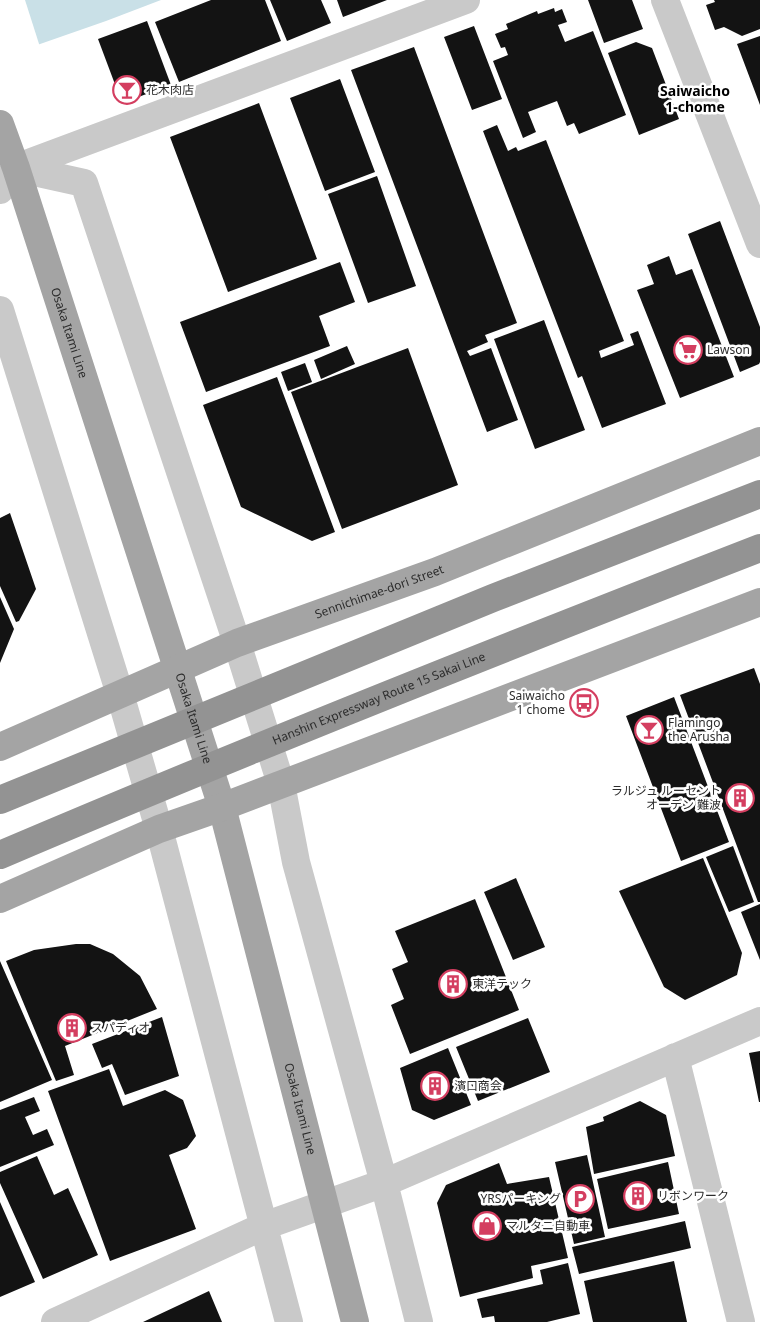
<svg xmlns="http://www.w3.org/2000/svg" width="760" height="1322" viewBox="0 0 760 1322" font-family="'Noto Sans','Noto Sans JP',sans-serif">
<rect width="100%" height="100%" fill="#fff"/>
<path fill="#c9e0e7" d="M 0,0 L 161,0 L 106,21 L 0,58 Z"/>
<path fill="#fff" d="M 0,0 L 25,0 L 40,47 L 0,61 Z"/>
<path fill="#131313" d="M 211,0 L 265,0 L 281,41 L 179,82 L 155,22 Z
M 270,0 L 321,0 L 331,23 L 287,41 Z
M 337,0 L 387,0 L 343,17 Z
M 588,0 L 632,0 L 643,29 L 604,43 Z
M 714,0 L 760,0 L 760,29 L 742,36 L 724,27 L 715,30 L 706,5 L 715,2 Z
M 554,8 L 555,12 L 562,9 L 567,22 L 558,25 L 565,42 L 593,31 L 626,115 L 579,134 L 574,123 L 567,126 L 557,101 L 528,112 L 536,132 L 523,138 L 493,61 L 508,55 L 505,47 L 501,48 L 495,34 L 508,29 L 506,24 L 537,11 L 538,14 Z
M 147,21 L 171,85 L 122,103 L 98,39 Z
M 474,26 L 502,99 L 472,110 L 444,37 Z
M 760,36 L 760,105 L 737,44 Z
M 636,42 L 652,48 L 679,119 L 639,135 L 608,53 Z
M 414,47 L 517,323 L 485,335 L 488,342 L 467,351 L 470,356 L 491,348 L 518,420 L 487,432 L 351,70 Z
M 340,79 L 375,172 L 325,191 L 290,98 Z
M 259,103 L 317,259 L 228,292 L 170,137 Z
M 497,125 L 508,151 L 516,147 L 518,151 L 546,140 L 624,341 L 599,351 L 601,358 L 634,345 L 630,334 L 638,331 L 666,404 L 602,428 L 582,376 L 578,378 L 483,131 Z
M 377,176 L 416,286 L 368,303 L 328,194 Z
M 720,221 L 760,327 L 760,362 L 759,364 L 740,372 L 688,234 Z
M 669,256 L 676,275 L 692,269 L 734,377 L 680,398 L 637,290 L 654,284 L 647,265 Z
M 340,262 L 355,302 L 319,316 L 330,346 L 206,392 L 180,322 Z
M 544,320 L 585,430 L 535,449 L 494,339 Z
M 347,346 L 355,364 L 321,379 L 314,360 Z
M 408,348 L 458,485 L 342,529 L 291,392 Z
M 305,363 L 312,382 L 288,391 L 281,372 Z
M 277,377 L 335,532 L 312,541 L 241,507 L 203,405 Z
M 10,513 L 36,589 L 19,621 L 16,622 L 0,586 L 0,518 Z
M 0,597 L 14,629 L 0,663 Z
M 754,668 L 760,684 L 760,902 L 758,902 L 680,695 Z
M 674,697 L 729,842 L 681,861 L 626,716 Z
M 733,846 L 754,902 L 729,912 L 706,857 Z
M 703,858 L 742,953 L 737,975 L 685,1000 L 664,987 L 619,891 Z
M 516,878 L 545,947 L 513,960 L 484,892 Z
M 475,899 L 519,1010 L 410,1054 L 391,1005 L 404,999 L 392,969 L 408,962 L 395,931 Z
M 760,904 L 760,960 L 741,912 Z
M 76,944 L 90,944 L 113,954 L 140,976 L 157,1009 L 65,1046 L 74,1075 L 56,1081 L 6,961 L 34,950 Z
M 0,961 L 52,1080 L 0,1102 Z
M 162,1017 L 179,1076 L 125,1095 L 112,1064 L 102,1068 L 92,1044 Z
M 528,1018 L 550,1072 L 478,1101 L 456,1047 Z
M 448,1048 L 471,1105 L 434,1120 L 412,1110 L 400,1068 Z
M 760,1051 L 760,1102 L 759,1102 L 749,1053 Z
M 109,1069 L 123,1106 L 165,1090 L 183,1100 L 196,1136 L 187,1148 L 169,1155 L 196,1229 L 110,1261 L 48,1091 Z
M 34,1097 L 40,1111 L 25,1117 L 33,1135 L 47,1129 L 54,1145 L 0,1167 L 0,1110 Z
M 640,1101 L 666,1115 L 675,1156 L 594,1174 L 586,1127 L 604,1121 L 603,1117 Z
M 587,1155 L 605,1237 L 574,1244 L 555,1162 Z
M 37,1156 L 54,1195 L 68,1188 L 98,1255 L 43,1279 L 0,1183 L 0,1172 Z
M 668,1162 L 679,1214 L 608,1229 L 597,1179 Z
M 499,1163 L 507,1184 L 549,1177 L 568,1258 L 531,1266 L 533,1278 L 460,1297 L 437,1203 L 446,1185 Z
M 0,1202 L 35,1282 L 0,1297 Z
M 685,1221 L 691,1248 L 579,1274 L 572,1247 Z
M 674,1261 L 687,1322 L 593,1322 L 584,1281 Z
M 568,1263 L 580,1314 L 547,1322 L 495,1322 L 494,1316 L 482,1318 L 477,1299 L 543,1284 L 540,1270 Z
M 209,1291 L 222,1322 L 143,1322 Z"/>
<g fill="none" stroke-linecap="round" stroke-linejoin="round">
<path stroke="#c9c9c9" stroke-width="28" d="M 665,0 L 760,244
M 15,168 L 466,0
M 0,190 L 16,168 L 84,183 L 237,643 L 281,784 L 296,862 L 384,1183 L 419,1322
M 0,310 L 120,694 L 159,829 L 289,1322
M 675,1057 L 741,1322
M 55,1322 L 264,1226 L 384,1183 L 760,1021"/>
<g stroke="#a4a4a4" stroke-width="28">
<path id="s1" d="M 0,124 L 16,168 L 222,807 L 355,1322"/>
<path id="s2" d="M 0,747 L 237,643 L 435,572 L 760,441"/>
<path d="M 0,899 L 159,829 L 222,807 L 760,602"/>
</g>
<g stroke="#939393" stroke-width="28">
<path d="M 0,800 L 493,598 L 760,494"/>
<path id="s3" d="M 0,855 C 251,748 505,647 760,548"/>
</g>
</g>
<defs>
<symbol id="bar-ring" viewBox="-11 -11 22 22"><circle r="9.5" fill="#fff" stroke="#d43e60" stroke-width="1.5"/><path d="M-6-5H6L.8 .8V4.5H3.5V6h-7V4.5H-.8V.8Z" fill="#d43e60"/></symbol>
<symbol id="supermarket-ring" viewBox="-11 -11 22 22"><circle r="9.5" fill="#fff" stroke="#d43e60" stroke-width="1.5"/><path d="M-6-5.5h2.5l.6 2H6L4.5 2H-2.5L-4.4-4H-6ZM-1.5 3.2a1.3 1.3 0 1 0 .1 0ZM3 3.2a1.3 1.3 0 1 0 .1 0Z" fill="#d43e60"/></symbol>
<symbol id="bus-ring" viewBox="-11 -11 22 22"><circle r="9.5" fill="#fff" stroke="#d43e60" stroke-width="1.5"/><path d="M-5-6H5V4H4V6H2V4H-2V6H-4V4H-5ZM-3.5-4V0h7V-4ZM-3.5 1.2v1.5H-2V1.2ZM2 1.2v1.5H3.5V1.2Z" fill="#d43e60"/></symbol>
<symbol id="building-ring" viewBox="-11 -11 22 22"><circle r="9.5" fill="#fff" stroke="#d43e60" stroke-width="1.5"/><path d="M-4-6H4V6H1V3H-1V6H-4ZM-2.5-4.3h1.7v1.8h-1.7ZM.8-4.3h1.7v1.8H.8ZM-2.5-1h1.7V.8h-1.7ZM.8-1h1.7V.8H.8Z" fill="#d43e60"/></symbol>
<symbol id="parking-ring" viewBox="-11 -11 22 22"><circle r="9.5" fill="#fff" stroke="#d43e60" stroke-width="1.5"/><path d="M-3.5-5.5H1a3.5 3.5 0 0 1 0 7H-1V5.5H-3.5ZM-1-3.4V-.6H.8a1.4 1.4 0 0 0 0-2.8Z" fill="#d43e60"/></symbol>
<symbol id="shop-ring" viewBox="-11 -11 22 22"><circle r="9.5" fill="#fff" stroke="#d43e60" stroke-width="1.5"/><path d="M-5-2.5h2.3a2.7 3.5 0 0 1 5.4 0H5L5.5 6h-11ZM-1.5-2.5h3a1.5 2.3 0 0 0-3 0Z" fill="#d43e60"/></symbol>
</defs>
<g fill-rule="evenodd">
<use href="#bar-ring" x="111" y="74" width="32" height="32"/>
<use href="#supermarket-ring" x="672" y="334" width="32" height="32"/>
<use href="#bus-ring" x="568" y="687" width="32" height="32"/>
<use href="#bar-ring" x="633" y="714" width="32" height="32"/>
<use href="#building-ring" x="724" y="782" width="32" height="32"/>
<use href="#building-ring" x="437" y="968" width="32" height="32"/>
<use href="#building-ring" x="56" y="1012" width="32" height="32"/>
<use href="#building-ring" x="419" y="1070" width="32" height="32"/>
<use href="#building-ring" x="622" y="1180" width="32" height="32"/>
<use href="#parking-ring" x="564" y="1183" width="32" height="32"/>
<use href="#shop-ring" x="471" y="1210" width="32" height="32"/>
</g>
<g text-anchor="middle" stroke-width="5" stroke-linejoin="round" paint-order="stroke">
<g font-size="12" fill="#2c2c2c" stroke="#fff" text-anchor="start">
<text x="146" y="94">花木肉店</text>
<text x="707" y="354">Lawson</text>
<text x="565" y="700" text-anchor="end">Saiwaicho<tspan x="565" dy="14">1 chome</tspan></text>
<text x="668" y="727">Flamingo<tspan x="668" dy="14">the Arusha</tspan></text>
<text x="721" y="795" text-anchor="end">ラルジュ ルーセント<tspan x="721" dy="14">オーデン 難波</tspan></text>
<text x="472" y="988">東洋テック</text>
<text x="91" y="1032">スパディオ</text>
<text x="454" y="1090">濱口商会</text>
<text x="657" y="1200">リボンワーク</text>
<text x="561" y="1203" text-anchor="end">YRSパーキング</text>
<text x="506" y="1230">マルタニ自動車</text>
</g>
<g font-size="12" fill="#2c2c2c" stroke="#fff">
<text dy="4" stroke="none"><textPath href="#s1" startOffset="220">Osaka Itami Line</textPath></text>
<text dy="4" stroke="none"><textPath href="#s2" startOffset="410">Sennichimae-dori Street</textPath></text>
<text dy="4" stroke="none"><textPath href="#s3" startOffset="410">Hanshin Expressway Route 15 Sakai Line</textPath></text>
<text dy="4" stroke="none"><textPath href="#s1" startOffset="625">Osaka Itami Line</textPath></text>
<text dy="4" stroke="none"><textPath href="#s1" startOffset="1030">Osaka Itami Line</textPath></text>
</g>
<g font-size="14" font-weight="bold" fill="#000" stroke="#fff">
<text x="695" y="96">Saiwaicho<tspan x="695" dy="16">1-chome</tspan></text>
</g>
</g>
</svg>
